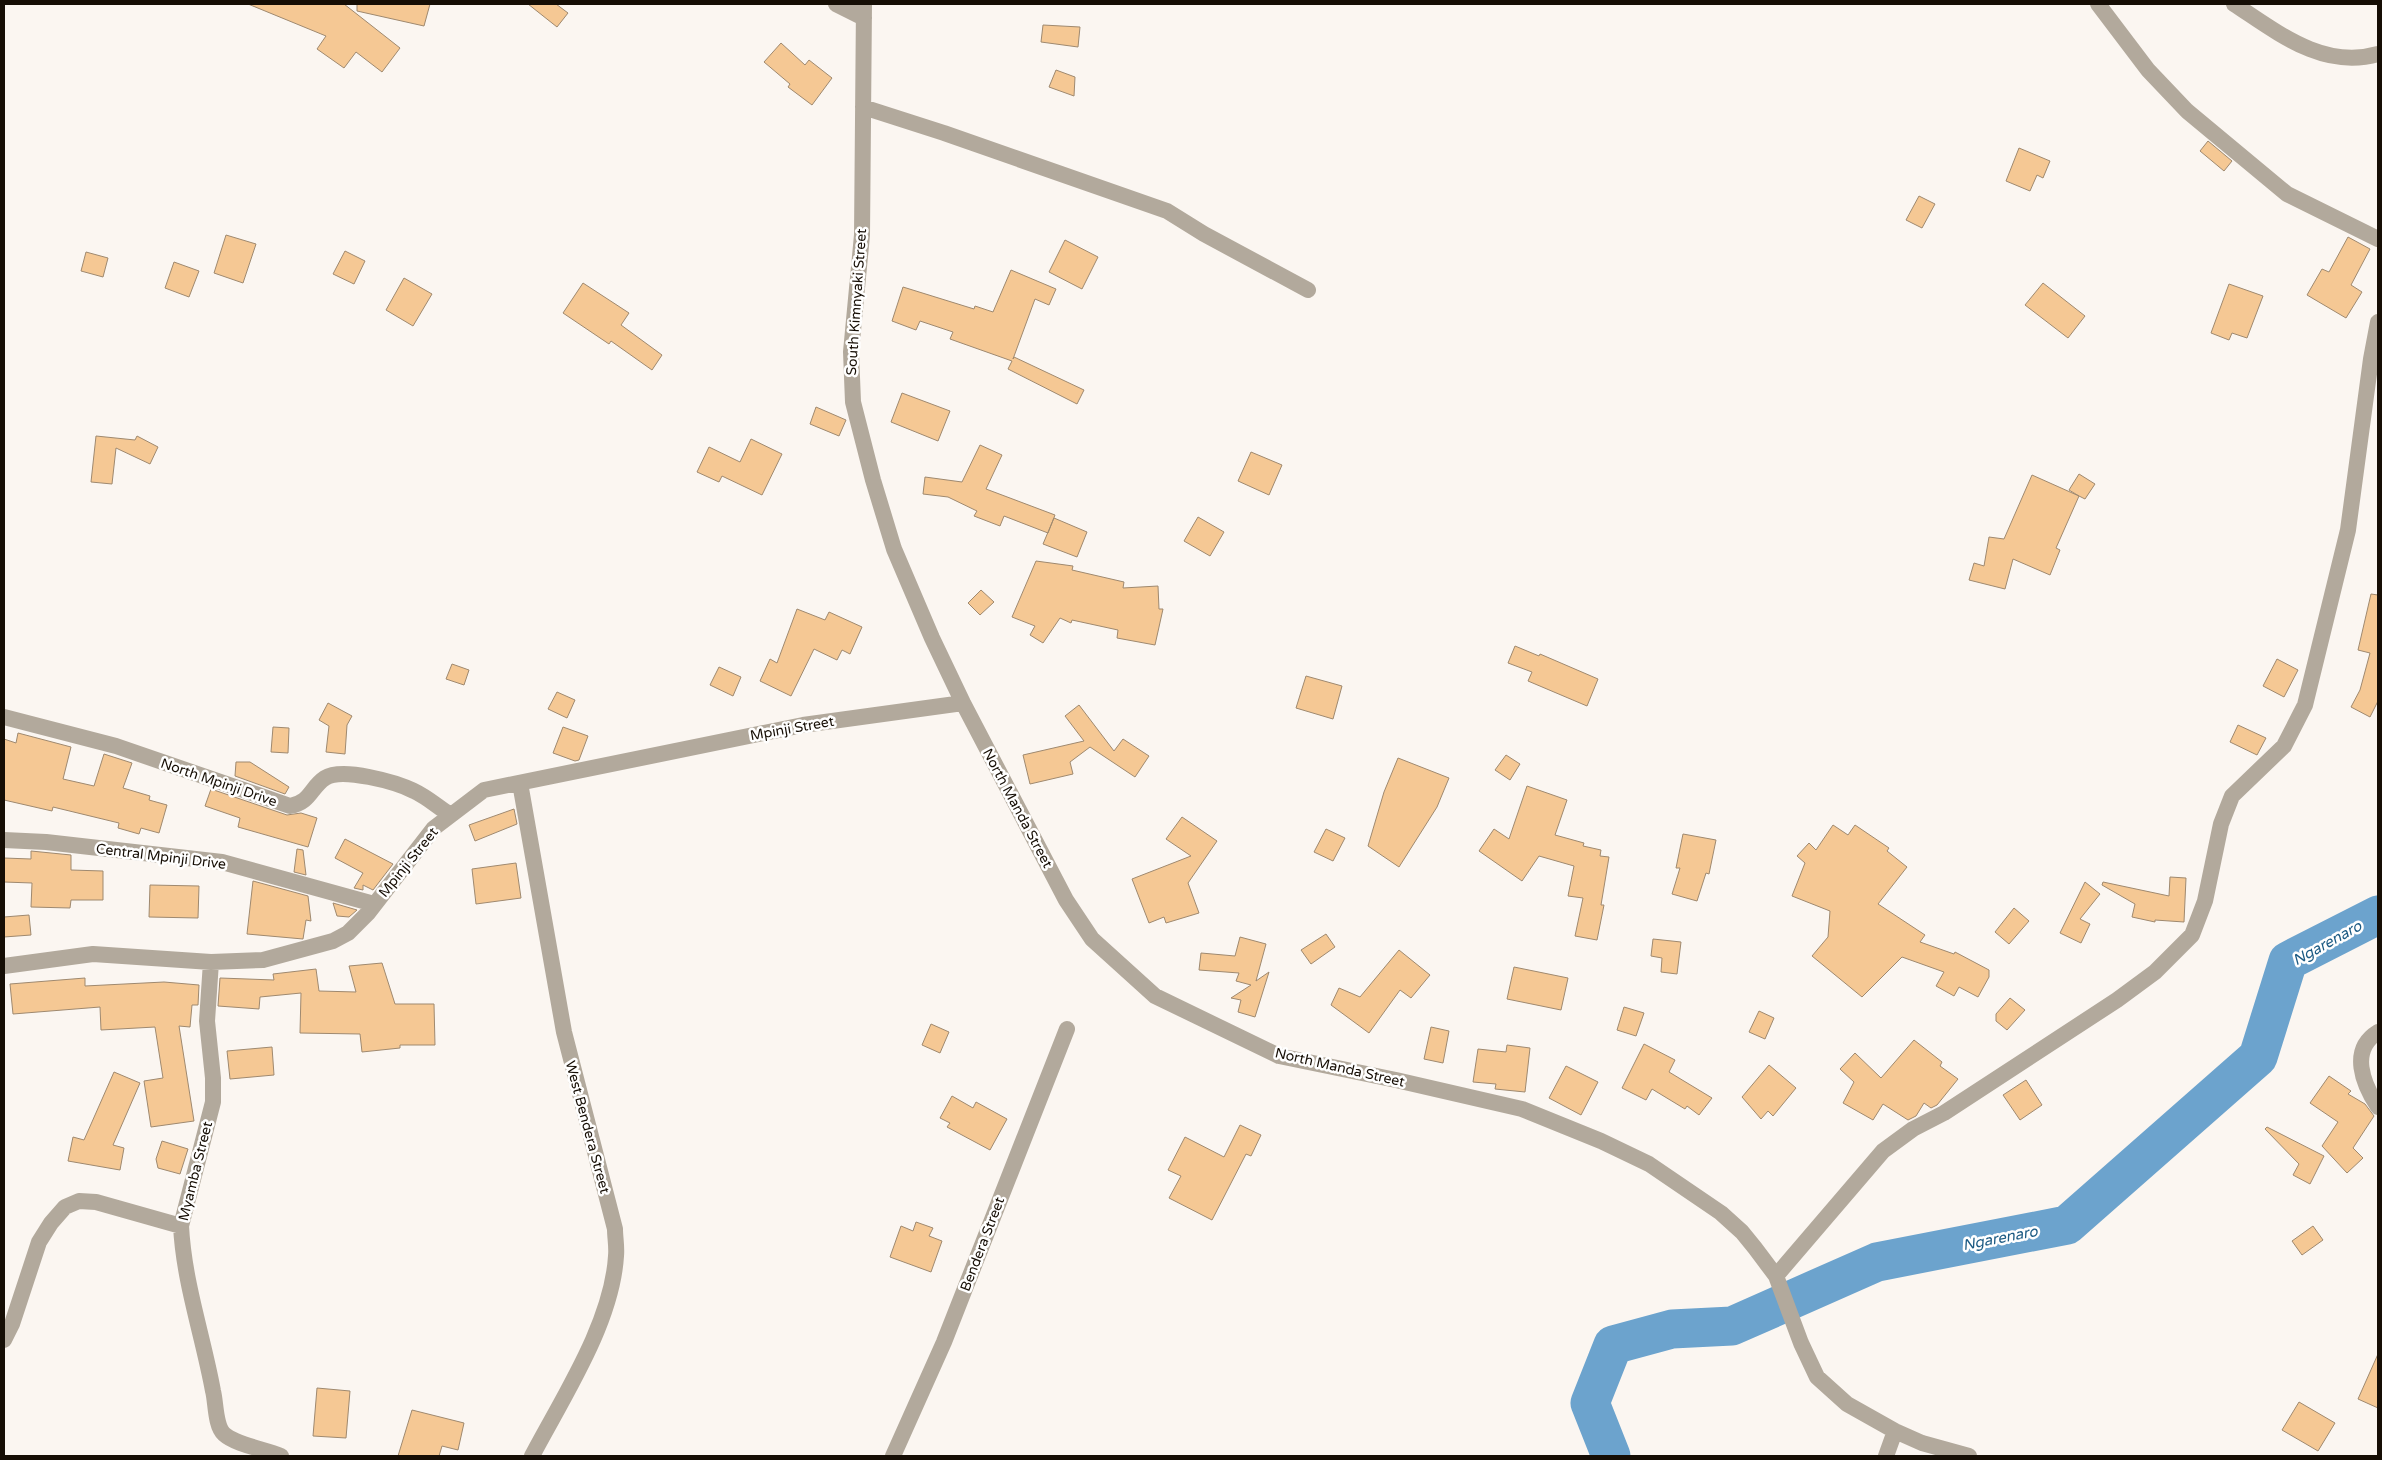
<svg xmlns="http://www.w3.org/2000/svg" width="2382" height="1460" viewBox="0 0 2382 1460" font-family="'Varela Round',sans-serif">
<rect width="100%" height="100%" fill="#fbf6f1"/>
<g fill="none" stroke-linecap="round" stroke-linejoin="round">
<path stroke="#6ca3cd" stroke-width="39" d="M 1611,1456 L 1590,1403 L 1613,1345 L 1672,1329 L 1732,1326 L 1877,1262 L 2067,1225 L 2258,1057 L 2288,961 L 2378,915"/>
</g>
<path fill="#f5c894" stroke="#9f896f" d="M 248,4 L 344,4 L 400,48 L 382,72 L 356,52 L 344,68 L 317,49 L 326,36 Z
M 357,4 L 430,4 L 424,26 L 357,11 Z
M 528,4 L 556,4 L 568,13 L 557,27 Z
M 1043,25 L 1080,27 L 1078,47 L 1041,42 Z
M 781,43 L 805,65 L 809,60 L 832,78 L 812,105 L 788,87 L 790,84 L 764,62 Z
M 1056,70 L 1075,77 L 1074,96 L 1049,87 Z
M 2208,141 L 2232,161 L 2224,171 L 2200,151 Z
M 2019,148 L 2050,161 L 2043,178 L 2037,175 L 2030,191 L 2006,181 Z
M 1919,196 L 1935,204 L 1922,228 L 1906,220 Z
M 226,235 L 256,244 L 243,283 L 214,273 Z
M 2348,237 L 2370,249 L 2351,285 L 2362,292 L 2346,318 L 2307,295 L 2322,269 L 2329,272 Z
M 1065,240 L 1098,257 L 1082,289 L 1049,272 Z
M 345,251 L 365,261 L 354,284 L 333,274 Z
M 86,252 L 108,258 L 103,277 L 81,271 Z
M 174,262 L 199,271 L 189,297 L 165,288 Z
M 1011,270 L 1056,289 L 1049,305 L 1035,299 L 1013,359 L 1014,357 L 1084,390 L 1077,404 L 1008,369 L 1012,361 L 950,339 L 953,332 L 920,321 L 916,330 L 892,321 L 903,287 L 974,309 L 975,306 L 993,312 Z
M 404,278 L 432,294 L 413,326 L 386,310 Z
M 583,283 L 629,313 L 621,325 L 662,355 L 652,370 L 611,341 L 609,344 L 563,313 Z
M 2043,283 L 2085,316 L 2068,338 L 2025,305 Z
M 2229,284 L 2263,296 L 2247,338 L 2232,333 L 2229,340 L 2211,333 Z
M 902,393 L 950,411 L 938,441 L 891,422 Z
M 816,407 L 846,420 L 839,436 L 810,424 Z
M 96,436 L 135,440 L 137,436 L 158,447 L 150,464 L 116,448 L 112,484 L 91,482 Z
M 751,439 L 782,454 L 762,495 L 722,476 L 719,482 L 697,472 L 709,447 L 740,462 Z
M 980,445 L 1002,455 L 986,489 L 1055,515 L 1048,533 L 1004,516 L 1000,526 L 974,516 L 977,511 L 948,497 L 923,494 L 925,477 L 962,482 Z
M 1251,452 L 1282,465 L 1269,495 L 1238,481 Z
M 2079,474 L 2095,484 L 2085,499 L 2079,496 L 2056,548 L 2060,550 L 2050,575 L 2013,559 L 2005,589 L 1969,580 L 1974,563 L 1984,566 L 1989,537 L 2004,539 L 2032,475 L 2079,496 L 2069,490 Z
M 1198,517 L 1224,532 L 1210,556 L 1184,541 Z
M 1054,518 L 1087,532 L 1077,557 L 1043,544 Z
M 1036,561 L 1073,566 L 1072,570 L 1124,582 L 1123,588 L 1158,586 L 1159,609 L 1163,609 L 1155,645 L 1117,638 L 1118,630 L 1072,620 L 1071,623 L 1060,618 L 1043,643 L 1030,635 L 1035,626 L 1012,617 Z
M 981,590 L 994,602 L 980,615 L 968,603 Z
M 2371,594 L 2378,595 L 2378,701 L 2370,717 L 2351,707 L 2360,690 L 2370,653 L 2358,650 Z
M 797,609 L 825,620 L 829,612 L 862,627 L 850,654 L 842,650 L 837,660 L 814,649 L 791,696 L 760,681 L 770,659 L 777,663 Z
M 1515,646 L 1539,656 L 1540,654 L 1598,679 L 1587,706 L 1528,681 L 1532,672 L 1508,663 Z
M 2277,659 L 2298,670 L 2284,697 L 2263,686 Z
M 452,664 L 469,670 L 464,685 L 446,679 Z
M 719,667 L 741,677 L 733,696 L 710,685 Z
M 1306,676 L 1342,686 L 1333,719 L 1296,708 Z
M 557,692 L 575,700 L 567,718 L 548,709 Z
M 328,703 L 352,716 L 347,725 L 345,754 L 326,752 L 329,726 L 319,720 Z
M 1079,705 L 1114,751 L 1123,739 L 1149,756 L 1135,777 L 1090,747 L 1070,762 L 1073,774 L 1030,784 L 1023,755 L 1084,741 L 1065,716 Z
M 2238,725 L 2266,738 L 2257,755 L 2230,742 Z
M 273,727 L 289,728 L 288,753 L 271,752 Z
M 563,727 L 588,736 L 579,760 L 575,761 L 553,753 Z
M 18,733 L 71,747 L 63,779 L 94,786 L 104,754 L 132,763 L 123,788 L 150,796 L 149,800 L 167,805 L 159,833 L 141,828 L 139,834 L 118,828 L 119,823 L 53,807 L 52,811 L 4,800 L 4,739 L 16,743 Z
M 1506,755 L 1520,764 L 1510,780 L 1495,770 Z
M 1398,758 L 1449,778 L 1437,807 L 1399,867 L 1368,846 L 1384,792 Z
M 236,762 L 250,762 L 289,787 L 285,794 L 235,776 Z
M 1527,786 L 1567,800 L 1555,835 L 1584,843 L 1583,846 L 1601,850 L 1600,856 L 1609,857 L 1601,905 L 1604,905 L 1597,940 L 1575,936 L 1583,898 L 1568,896 L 1574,866 L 1539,856 L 1522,881 L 1479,851 L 1494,829 L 1509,839 Z
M 211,789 L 287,815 L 301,813 L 317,818 L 308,847 L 238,827 L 240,818 L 205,806 Z
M 514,809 L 517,824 L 475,841 L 469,825 Z
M 1182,817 L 1217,841 L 1188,883 L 1199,913 L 1166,923 L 1164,917 L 1149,923 L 1132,879 L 1191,856 L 1166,839 Z
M 1833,825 L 1848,835 L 1855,825 L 1889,848 L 1887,851 L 1907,867 L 1878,904 L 1925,935 L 1920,942 L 1954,954 L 1955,952 L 1989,970 L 1989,977 L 1978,997 L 1959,987 L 1954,996 L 1936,986 L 1944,972 L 1902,957 L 1862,997 L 1812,956 L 1828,937 L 1830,911 L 1792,896 L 1805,863 L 1797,856 L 1809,843 L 1816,850 Z
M 1326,829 L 1345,838 L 1333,861 L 1314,852 Z
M 1683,834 L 1716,840 L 1709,874 L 1706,873 L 1697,901 L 1672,894 L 1680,868 L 1676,868 Z
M 345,839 L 393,864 L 373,890 L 363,885 L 363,890 L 354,888 L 363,873 L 335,858 Z
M 297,849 L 303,850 L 306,875 L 294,872 Z
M 31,851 L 71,855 L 71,870 L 103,871 L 103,900 L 71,900 L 70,908 L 31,907 L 32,883 L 4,882 L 4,858 L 31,859 Z
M 516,863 L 521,898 L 476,904 L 472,869 Z
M 2170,877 L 2186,878 L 2184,922 L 2155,920 L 2155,922 L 2132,917 L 2135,904 L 2102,885 L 2103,882 L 2169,896 Z
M 253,881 L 308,896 L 311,921 L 306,920 L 303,939 L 247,934 Z
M 2085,882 L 2100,894 L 2080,919 L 2090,924 L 2081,943 L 2060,933 Z
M 150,885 L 199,886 L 198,918 L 149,917 Z
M 333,903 L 357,910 L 349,917 L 337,916 Z
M 2014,908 L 2029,921 L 2009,944 L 1995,932 Z
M 29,915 L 31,935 L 4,937 L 4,917 Z
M 1326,934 L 1335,947 L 1311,964 L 1301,950 Z
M 1240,937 L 1266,944 L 1256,981 L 1269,972 L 1255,1017 L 1238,1012 L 1241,1000 L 1231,998 L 1251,985 L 1236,981 L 1239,973 L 1199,970 L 1201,953 L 1235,956 Z
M 1653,939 L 1681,942 L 1677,974 L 1661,972 L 1662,958 L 1651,956 Z
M 1399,950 L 1430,975 L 1411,998 L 1400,990 L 1369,1033 L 1331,1005 L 1339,988 L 1360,997 Z
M 382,963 L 395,1004 L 434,1004 L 435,1045 L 400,1045 L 400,1048 L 362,1052 L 360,1034 L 300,1033 L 301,993 L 260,997 L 259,1009 L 218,1006 L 220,978 L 274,980 L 273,974 L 316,969 L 319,991 L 356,992 L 349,966 Z
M 1514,967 L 1568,978 L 1561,1010 L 1507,999 Z
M 85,978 L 85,986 L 164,982 L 199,985 L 198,1005 L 192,1005 L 190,1027 L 179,1026 L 194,1121 L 151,1127 L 144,1081 L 163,1078 L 155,1027 L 101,1030 L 100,1007 L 13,1014 L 10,984 Z
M 2010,998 L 2025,1010 L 2007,1030 L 1996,1021 L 1996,1014 Z
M 1624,1007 L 1644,1013 L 1636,1036 L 1617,1030 Z
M 1759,1011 L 1774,1018 L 1765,1039 L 1749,1032 Z
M 931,1024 L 949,1032 L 940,1053 L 922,1045 Z
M 1431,1027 L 1449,1031 L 1443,1063 L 1424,1059 Z
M 1914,1040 L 1942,1062 L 1940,1066 L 1958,1079 L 1937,1105 L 1931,1108 L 1924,1103 L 1916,1116 L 1908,1120 L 1883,1104 L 1873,1120 L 1843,1103 L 1854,1082 L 1840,1069 L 1855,1053 L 1881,1078 Z
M 1644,1044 L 1675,1060 L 1669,1072 L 1712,1098 L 1699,1115 L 1687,1106 L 1685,1109 L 1652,1089 L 1646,1100 L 1622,1088 Z
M 1507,1045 L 1530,1048 L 1525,1092 L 1495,1089 L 1496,1084 L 1473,1082 L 1478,1049 L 1506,1052 Z
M 272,1047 L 274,1075 L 230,1079 L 227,1051 Z
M 1769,1065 L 1796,1088 L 1773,1116 L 1768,1111 L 1761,1119 L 1742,1097 Z
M 1566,1066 L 1598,1082 L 1581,1115 L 1549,1098 Z
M 114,1072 L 140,1083 L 113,1145 L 124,1148 L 120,1170 L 68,1161 L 73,1137 L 84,1140 Z
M 2329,1076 L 2351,1091 L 2348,1094 L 2365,1104 L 2374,1116 L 2353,1148 L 2363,1158 L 2347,1173 L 2322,1146 L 2338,1122 L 2310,1103 Z
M 2026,1080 L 2042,1105 L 2020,1120 L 2003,1095 Z
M 952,1096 L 973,1108 L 976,1102 L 1007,1119 L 990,1150 L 947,1127 L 950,1123 L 940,1118 Z
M 1240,1125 L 1261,1135 L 1251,1156 L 1246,1154 L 1212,1220 L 1169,1198 L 1181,1176 L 1168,1170 L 1185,1137 L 1224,1157 Z
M 2267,1127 L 2324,1156 L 2310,1184 L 2293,1175 L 2299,1164 L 2265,1129 Z
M 162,1141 L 188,1149 L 180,1174 L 158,1168 L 156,1159 Z
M 916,1222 L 933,1228 L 929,1236 L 942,1241 L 931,1272 L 890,1257 L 901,1226 L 913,1231 Z
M 2313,1226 L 2323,1240 L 2302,1255 L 2292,1241 Z
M 2378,1354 L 2378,1408 L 2358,1399 Z
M 317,1388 L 350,1391 L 346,1438 L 313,1436 Z
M 2299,1402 L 2335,1423 L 2318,1451 L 2282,1430 Z
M 412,1410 L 464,1423 L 458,1450 L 442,1446 L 439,1456 L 398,1456 Z"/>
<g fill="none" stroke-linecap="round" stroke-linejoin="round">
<path stroke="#b2a99c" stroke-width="16" d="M 836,4 L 864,18
M 864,4 L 862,235 L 851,352 L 853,402 L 873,480 L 894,549 L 932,638 L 963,703 L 1066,900 L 1092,939 L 1155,996 L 1279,1056 L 1396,1080 L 1522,1109 L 1601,1141 L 1649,1164 L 1721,1213 L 1742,1232 L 1755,1248 L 1776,1276 L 1801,1343 L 1817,1377 L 1847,1404 L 1895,1431 L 1922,1443 L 1969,1456
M 2098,4 L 2148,70 L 2187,111 L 2287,194 L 2378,239
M 2234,4 C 2277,32 2323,70 2378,54
M 863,107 L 944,133 L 1167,211 L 1204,234 L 1308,290
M 4,717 L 116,746 L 290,806 C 311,802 310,788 325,778 C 342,767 396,782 414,791 C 427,797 438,807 449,814
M 520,783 L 564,1032 L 615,1229 C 615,1238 617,1247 616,1256 C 612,1323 563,1397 532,1456
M 4,840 L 46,842 L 222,862 L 374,904
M 211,962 L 207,1021 L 213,1078 L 213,1102 L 181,1226 C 184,1283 203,1336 213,1391 C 216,1402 215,1426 224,1434 C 236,1445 265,1449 281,1456
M 4,966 L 93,954 L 211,962 L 263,960 L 333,941 L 348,933 L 368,913 L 434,828 L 484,790 L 803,725 L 963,703
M 2378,1032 C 2349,1050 2363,1084 2378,1107
M 1776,1276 L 1883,1151 L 1913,1129 L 1944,1113 L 2117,1000 L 2155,972 L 2192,935 L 2205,901 L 2221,824 L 2232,796 L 2284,746 L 2305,705 L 2348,530 L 2371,359 L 2378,322
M 4,1340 L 12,1324 L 39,1242 L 51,1223 L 65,1207 L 79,1201 L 96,1202 L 181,1226
M 893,1456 L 944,1342 L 1067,1029
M 1886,1456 L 1895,1431"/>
</g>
<g text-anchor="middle" stroke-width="5" stroke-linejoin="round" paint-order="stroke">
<g font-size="14" fill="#160e05" stroke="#fff">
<text transform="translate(856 302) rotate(-86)" y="5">South Kimnyaki Street</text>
<text transform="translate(792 728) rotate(-10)" y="5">Mpinji Street</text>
<text transform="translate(219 782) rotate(19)" y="5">North Mpinji Drive</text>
<text transform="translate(1018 808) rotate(62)" y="5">North Manda Street</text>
<text transform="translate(161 856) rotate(7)" y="5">Central Mpinji Drive</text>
<text transform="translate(408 862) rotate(-51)" y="5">Mpinji Street</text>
<text transform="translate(1340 1067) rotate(13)" y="5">North Manda Street</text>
<text transform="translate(588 1127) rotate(75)" y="5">West Bendera Street</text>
<text transform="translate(195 1171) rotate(-76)" y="5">Myamba Street</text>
<text transform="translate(982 1244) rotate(-69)" y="5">Bendera Street</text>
</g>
<g font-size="15" font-style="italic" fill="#1b5a83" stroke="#fff">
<text transform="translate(2327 943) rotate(-29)" y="5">Ngarenaro</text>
<text transform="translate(2000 1238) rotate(-11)" y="5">Ngarenaro</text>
</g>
</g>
<rect width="2382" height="1460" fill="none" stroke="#160e05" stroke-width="10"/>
</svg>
